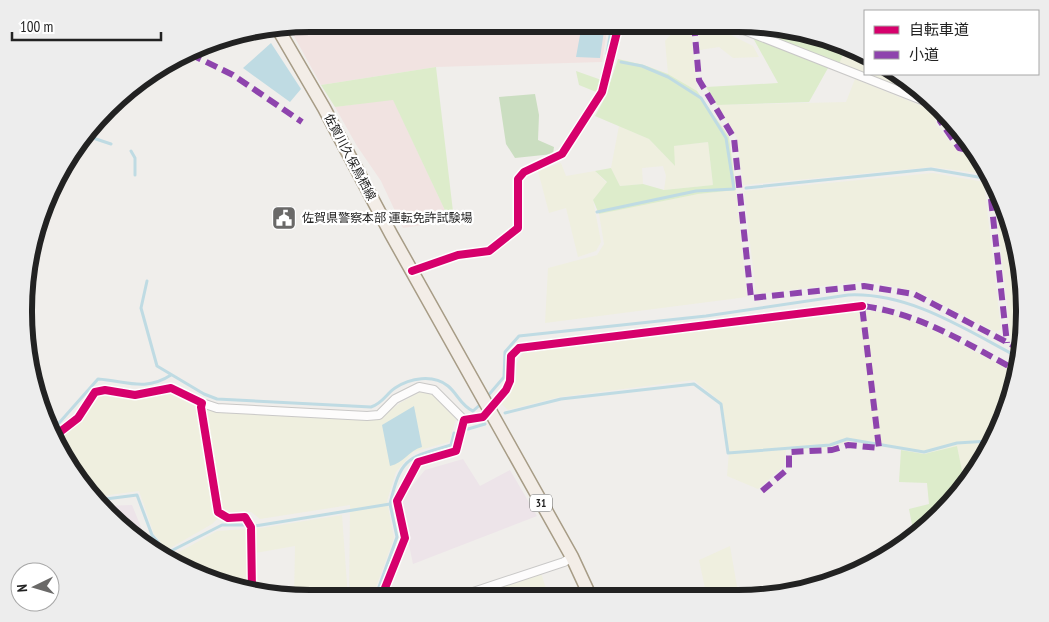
<svg xmlns="http://www.w3.org/2000/svg" width="1049" height="622" viewBox="0 0 1049 622" font-family="'PT Sans Narrow','Noto Sans JP',sans-serif">
<rect width="100%" height="100%" fill="#f0eeeb"/>
<path fill="#f1e3e1" d="M 311,24 L 608,24 L 602,62 L 436,67 L 321,85 L 289,27 Z
M 393,99 L 450,221 L 403,228 L 381,181 L 357,146 L 335,107 Z"/>
<path fill="#ede4e9" d="M 463,459 L 480,486 L 510,470 L 537,516 L 413,564 L 400,501 L 425,470 Z
M 132,505 L 150,549 L 105,506 Z"/>
<path fill="#efefdf" d="M 675,30 L 691,32 L 697,91 L 668,74 L 665,41 Z
M 699,32 L 731,35 L 753,46 L 759,57 L 733,58 L 719,47 L 700,50 Z
M 846,47 L 865,56 L 865,74 L 839,64 Z
M 865,74 L 899,74 L 919,94 Z
M 855,79 L 934,111 L 936,125 L 958,151 L 979,156 L 985,174 L 932,167 L 743,185 L 737,138 L 717,105 L 846,102 Z
M 619,126 L 649,139 L 675,166 L 673,146 L 708,142 L 713,185 L 664,190 L 666,176 L 663,166 L 642,168 L 643,184 L 620,186 L 611,168 Z
M 561,163 L 566,176 L 595,171 L 607,183 L 593,200 L 601,242 L 596,251 L 578,257 L 566,208 L 549,213 L 538,171 Z
M 933,173 L 984,182 L 1001,329 L 996,332 L 916,291 L 865,281 L 756,294 L 744,191 Z
M 736,190 L 747,297 L 545,323 L 548,268 L 597,255 L 604,244 L 599,214 L 698,194 Z
M 994,192 L 1020,255 L 1020,344 L 1011,339 Z
M 854,309 L 889,313 L 921,324 L 1017,373 L 977,471 L 965,485 L 957,446 L 924,454 L 851,441 L 829,448 L 786,450 L 784,466 L 758,489 L 727,476 L 729,451 L 722,403 L 694,380 L 560,397 L 508,410 L 501,403 L 516,379 L 517,363 L 523,353 Z
M 172,392 L 193,403 L 223,413 L 372,419 L 383,415 L 400,403 L 420,392 L 433,395 L 456,419 L 449,442 L 413,452 L 396,472 L 387,501 L 394,538 L 372,598 L 349,598 L 350,505 L 260,519 L 251,512 L 223,513 L 212,524 L 167,550 L 154,534 L 139,491 L 95,497 L 83,486 L 58,439 L 78,423 L 97,398 L 106,395 L 134,399 Z
M 342,515 L 348,598 L 294,598 L 295,546 L 249,554 L 249,589 L 218,583 L 170,557 L 217,531 L 261,528 Z
M 730,546 L 739,598 L 707,598 L 699,560 Z
M 541,573 L 549,598 L 465,598 Z"/>
<path fill="#ddeccb" d="M 763,26 L 831,39 L 846,47 L 839,64 L 828,68 L 809,102 L 717,105 L 706,87 L 778,83 L 747,27 Z
M 618,59 L 644,65 L 668,74 L 697,91 L 729,137 L 736,190 L 698,194 L 599,214 L 593,200 L 607,182 L 595,171 L 611,168 L 620,186 L 643,184 L 664,190 L 713,185 L 708,142 L 674,146 L 675,166 L 649,139 L 595,116 L 606,96 L 579,85 L 576,71 L 610,83 Z
M 436,67 L 454,220 L 450,221 L 393,100 L 335,107 L 321,85 Z
M 957,446 L 965,485 L 941,514 L 914,535 L 909,509 L 929,504 L 927,483 L 899,482 L 901,450 L 924,454 Z"/>
<path fill="#cbdec1" d="M 535,94 L 539,115 L 538,140 L 554,147 L 553,154 L 515,158 L 506,144 L 499,97 Z"/>
<path fill="#bfdbe3" d="M 582,24 L 605,24 L 600,58 L 576,57 Z
M 271,43 L 301,89 L 290,102 L 243,68 Z
M 414,406 L 422,447 C 408,451 404,463 390,466 L 382,425 Z"/>
<g fill="none" stroke-linecap="round" stroke-linejoin="round">
<path stroke="#bfdbe3" stroke-width="3" d="M 607,54 L 612,24
M 84,135 L 111,144
M 131,151 L 135,158 L 135,175
M 746,188 L 931,169 L 984,178
M 597,212 L 696,191 L 734,189 L 726,138 L 701,98 L 668,77 L 642,66 L 621,62
M 147,281 L 141,308 L 157,366 L 204,394 L 217,399 L 371,407 C 383,403 386,394 395,388 C 410,378 433,374 448,386 C 457,393 461,406 473,411 L 482,403
M 486,398 L 504,377 L 505,352 L 519,336 L 706,316 L 848,295 C 910,292 966,330 1020,358
M 505,413 L 561,399 L 694,384 L 721,404 L 728,453 L 830,445 L 847,439 L 924,452 L 957,443 L 989,441
M 51,426 L 59,423 L 98,379 C 126,381 145,392 171,375
M 468,429 L 485,424
M 98,500 L 137,495 L 152,535 L 167,553 L 222,525 L 245,525
M 255,526 L 390,504 C 401,457 407,458 451,445 L 454,433
M 375,598 L 397,537 L 390,504"/>
<defs>
<path id="street" d="M 701,24 L 739,28 L 927,102
M 412,271 L 458,255 L 489,251 L 518,228 L 518,179 L 524,172 L 562,154 L 602,92 L 619,24
M 202,403 L 217,408 L 367,416 L 379,415 L 395,399 L 419,387 L 434,390 L 464,420
M 56,435 L 78,418 L 95,392 L 105,390 L 135,395 L 171,388 L 202,403 L 201,407 L 218,512 L 228,518 L 245,517 L 251,527 L 252,590
M 381,598 L 405,538 L 397,501 L 418,462 L 456,451 L 464,420 L 483,417 L 506,390 L 510,381 L 511,356 L 519,348 L 862,306
M 455,598 L 564,562 L 572,557"/>
<path id="primary" d="M 278,29 L 324,108 L 391,234 L 572,557 L 591,598"/>
</defs>
<use href="#street" stroke="#c9c8c7" stroke-width="10"/>
<use href="#primary" stroke="#a79c86" stroke-width="15"/>
<use href="#street" stroke="#fdfcfc" stroke-width="8"/>
<use href="#primary" stroke="#f3ede7" stroke-width="12"/>
<path stroke="#8e44ad" stroke-width="6" stroke-dasharray="12 6" stroke-linecap="butt" d="M 694,24 L 699,80 L 734,138 L 751,298 L 864,286 L 914,294 L 1020,349
M 190,54 L 233,75 L 302,122
M 939,113 L 940,121 L 959,148 L 977,152
M 989,181 L 1007,343
M 762,491 L 789,468 L 789,452 L 832,450 L 848,445 L 879,448 L 862,306 C 920,313 967,344 1018,371"/>
<defs>
<path id="cycleway" d="M 412,271 L 458,255 L 489,251 L 518,228 L 518,179 L 524,172 L 562,154 L 602,92 L 619,24
M 56,435 L 78,418 L 95,392 L 105,390 L 135,395 L 171,388 L 202,403 L 201,407 L 218,512 L 228,518 L 245,517 L 251,527 L 252,590
M 381,598 L 405,538 L 397,501 L 418,462 L 456,451 L 464,420 L 483,417 L 506,390 L 510,381 L 511,356 L 519,348 L 862,306"/>
</defs>
<use href="#cycleway" stroke="#fff" stroke-width="11"/>
<use href="#cycleway" stroke="#d6006c" stroke-width="8"/>
</g>
<defs>
<symbol id="civic-square" viewBox="-11 -11 22 22"><rect x="-9" y="-9" width="18" height="18" rx="4" fill="#6a6968" stroke="#fff"/><path d="M-.6-6.5H3V-4.5H.6V-3L4-1V1h2V6H-6V1h2V-1L-.6-3ZM-1.2 2.5V6h2.4V2.5Z" fill="#fff"/></symbol>
</defs>
<g fill-rule="evenodd">
<use href="#civic-square" x="270" y="204" width="28" height="28"/>
</g>
<g text-anchor="middle" stroke-width="4.5" stroke-linejoin="round" paint-order="stroke">
<rect fill="#fff" stroke="#646464" stroke-width="1" x="530" y="494.5" width="22" height="17" rx="4"/>
<g font-size="11" font-weight="bold" fill="#222">
<text x="541" y="507">31</text>
</g>
<g font-size="12" fill="#222" stroke="#fff">
<text transform="translate(350 157) rotate(62)" y="4">佐賀川久保鳥栖線</text>
</g>
<g font-size="12" fill="#222" stroke="#fff" text-anchor="start">
<text x="302" y="222">佐賀県警察本部 運転免許試験場</text>
</g>
</g>
<path d="M0 0H1049V622H0ZM310 32H738A278 278 0 0 1 1016 310V312A278 278 0 0 1 738 590H310A278 278 0 0 1 32 312V310A278 278 0 0 1 310 32Z" fill="#ededed" fill-rule="evenodd"/>
<path fill="none" stroke="#222" stroke-width="6" d="M310 32H738A278 278 0 0 1 1016 310V312A278 278 0 0 1 738 590H310A278 278 0 0 1 32 312V310A278 278 0 0 1 310 32Z"/>
<rect x="864" y="10" width="175" height="65" fill="#ffffff" stroke="#a7a7a7"/>
<rect x="874" y="26" width="25" height="8" fill="#d6006c" stroke="#a7a7a7"/>
<text x="909" y="35" font-size="15" fill="#222222">自転車道</text>
<rect x="874" y="51" width="25" height="8" fill="#8e44ad" stroke="#a7a7a7"/>
<text x="909" y="60" font-size="15" fill="#222222">小道</text>
<g transform="translate(35 587) rotate(265)"><circle r="24" fill="#ffffff" stroke="#a7a7a7"/>
<path d="M0-4L9 19L0 12L-9 19Z" fill="#6a6968"/>
<text y="-8" font-size="14" font-weight="bold" text-anchor="middle" fill="#222222">N</text>
</g>
<path d="M12 32v8h149v-8" fill="none" stroke="#222222" stroke-width="2.5"/>
<text x="20" y="32" font-size="15" fill="#222222" stroke="#ffffff" stroke-width="4" paint-order="stroke">100 m</text>
</svg>
